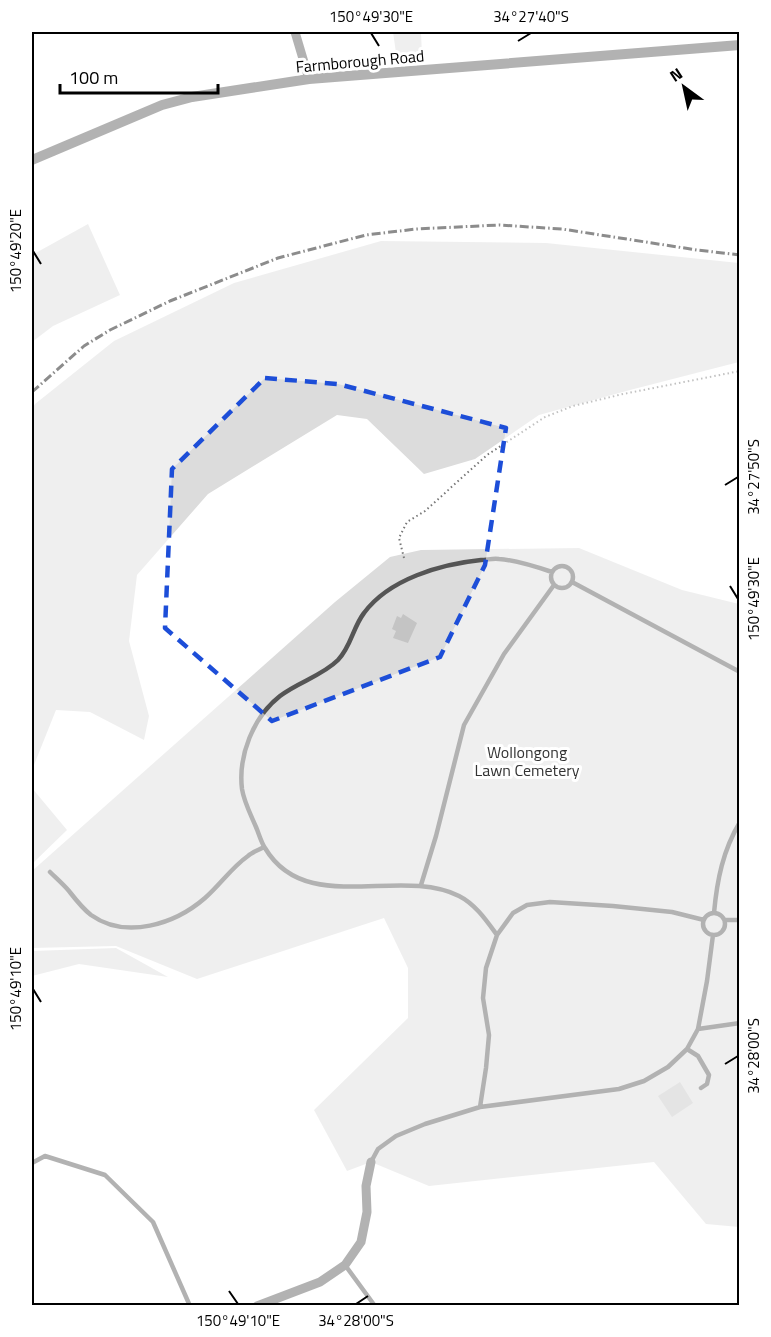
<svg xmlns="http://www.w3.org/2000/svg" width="771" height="1337" viewBox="0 0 771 1337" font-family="'Titillium Web',sans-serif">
<rect width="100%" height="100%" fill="#fff"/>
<path fill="#dcdcdc" d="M 393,32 L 421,32 L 422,56 L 397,60 Z
M 88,224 L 120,295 L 53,326 L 32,342 L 32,255 Z
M 381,241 L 546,243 L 739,263 L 739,362 L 630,390 L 539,415 L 475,459 L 424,474 L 367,419 L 337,415 L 208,494 L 137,575 L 129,641 L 149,716 L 144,740 L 90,712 L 56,710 L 32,770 L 32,409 L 35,404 L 114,341 L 234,283 Z
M 579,548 L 682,590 L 739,604 L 739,1227 L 706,1224 L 654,1162 L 429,1186 L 371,1162 L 347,1171 L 314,1110 L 408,1018 L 408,968 L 384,918 L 197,979 L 116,946 L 32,948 L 32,871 L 335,602 L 390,557 L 421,550 Z
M 32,788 L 67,830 L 32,864 Z
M 116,948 L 168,977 L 79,964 L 32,976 L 32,951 Z"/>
<path fill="#c4c4c4" d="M 403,614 L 417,623 L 408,643 L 393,638 L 396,631 L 392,629 L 397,616 L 401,618 Z
M 680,1082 L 693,1103 L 672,1117 L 658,1096 Z"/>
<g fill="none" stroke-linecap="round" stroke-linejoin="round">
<path stroke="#777" stroke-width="2" stroke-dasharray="1.5 3" stroke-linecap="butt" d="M 404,558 L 399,538 L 407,522 L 425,511 L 487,455 L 545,417 L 573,406 L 623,394 L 740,371"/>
<path stroke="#555" stroke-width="4.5" d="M551 577a11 11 0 1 1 22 0a11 11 0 1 1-22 0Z
M 572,582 L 740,672
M 50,872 C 56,878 63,884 69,891 C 76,900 82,908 91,915 C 126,940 175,924 205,898 C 220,885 232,867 248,856 C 252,852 259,850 264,847
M 421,885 L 436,836 L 464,725 L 504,654 L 554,585
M 714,913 C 717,880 723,850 740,822
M703 924a11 11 0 1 1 22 0a11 11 0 1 1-22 0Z
M 725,920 L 740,920
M 497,935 C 486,920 475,904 459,896 C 399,866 306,917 265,848 C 261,842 259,834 256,827 C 251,815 244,802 242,789 C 238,756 253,717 280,696 C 298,682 322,676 338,660 C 351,647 353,627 364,613 C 389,579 441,564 481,560 C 487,560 493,558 499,559 C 515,560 537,567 552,572
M 698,1029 L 740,1023
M 687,1049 L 698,1056 L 709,1075 L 707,1084 L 701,1088
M 480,1107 L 486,1068 L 489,1035 L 483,998 L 486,968 L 497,935 L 513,913 L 527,905 L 550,902 L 613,906 L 672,912 L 704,920
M 371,1162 L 378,1149 L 396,1136 L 425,1124 L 480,1107 L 619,1089 L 644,1081 L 668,1067 L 687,1049 L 698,1029 L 707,981 L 713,935
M 32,1163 L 45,1156 L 105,1175 L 153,1222 L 190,1306
M 345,1265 L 375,1306"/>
<path stroke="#555" stroke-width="9" d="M 295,32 L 309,79
M 257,1306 L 320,1282 L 345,1265 L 361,1242 L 367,1212 L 366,1186 L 371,1162"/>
<path stroke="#555" stroke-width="10" d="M 32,160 L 162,105 L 192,97 L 309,79 L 740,45"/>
<path stroke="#000" stroke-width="3" stroke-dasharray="9 3 1.5 3" stroke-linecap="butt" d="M 32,392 L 84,346 L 110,330 L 170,301 L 278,258 L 366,235 L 416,229 L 499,225 L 562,229 L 697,250 L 740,255"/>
</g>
<path d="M0 0H771V1337H0ZM 265,378 L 338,384 L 506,428 L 485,565 L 440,657 L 272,721 L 165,628 L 172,469 Z" fill="#fff" fill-opacity=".55" fill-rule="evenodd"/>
<path fill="none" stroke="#1d4ed8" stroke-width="4.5" stroke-dasharray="12 8" stroke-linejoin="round" d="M 265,378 L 338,384 L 506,428 L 485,565 L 440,657 L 272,721 L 165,628 L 172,469 Z"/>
<path fill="none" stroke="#000" stroke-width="2" d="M 371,33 L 379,46M 518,41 L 531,33M 33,251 L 41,264M 725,485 L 738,477M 730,586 L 738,599M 33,989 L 41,1002M 725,1064 L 738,1056M 229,1291 L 238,1304M 356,1304 L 368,1296"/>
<g text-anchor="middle" stroke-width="6" stroke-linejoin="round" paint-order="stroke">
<g font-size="16" fill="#000" stroke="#fff">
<text transform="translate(360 61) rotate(-5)" y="6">Farmborough Road</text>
</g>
<g font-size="16" fill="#333" stroke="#fff">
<text x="527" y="758">Wollongong<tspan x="527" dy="18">Lawn Cemetery</tspan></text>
</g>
</g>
<rect width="771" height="1337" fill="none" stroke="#ffffff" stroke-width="66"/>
<g transform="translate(684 87) rotate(327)" stroke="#ffffff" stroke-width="4.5" paint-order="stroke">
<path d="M0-4.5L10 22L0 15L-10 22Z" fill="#000000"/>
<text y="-9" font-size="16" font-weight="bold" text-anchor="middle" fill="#000000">N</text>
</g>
<path d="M60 84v9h158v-9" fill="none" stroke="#000000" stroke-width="3"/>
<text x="69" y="84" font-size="18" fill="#000000" stroke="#ffffff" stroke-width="4.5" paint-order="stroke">100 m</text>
<rect x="33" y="33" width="705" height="1271" fill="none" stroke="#000" stroke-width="2"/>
<g font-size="15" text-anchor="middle" fill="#000">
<text x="371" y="22">150°49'30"E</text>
<text x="531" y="22">34°27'40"S</text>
<text transform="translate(16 251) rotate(-90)" y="5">150°49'20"E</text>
<text transform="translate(754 477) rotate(-90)" y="5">34°27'50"S</text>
<text transform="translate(754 599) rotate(-90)" y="5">150°49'30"E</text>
<text transform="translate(16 989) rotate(-90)" y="5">150°49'10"E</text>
<text transform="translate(754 1056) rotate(-90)" y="5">34°28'00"S</text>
<text x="238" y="1326">150°49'10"E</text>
<text x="356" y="1326">34°28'00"S</text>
</g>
</svg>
